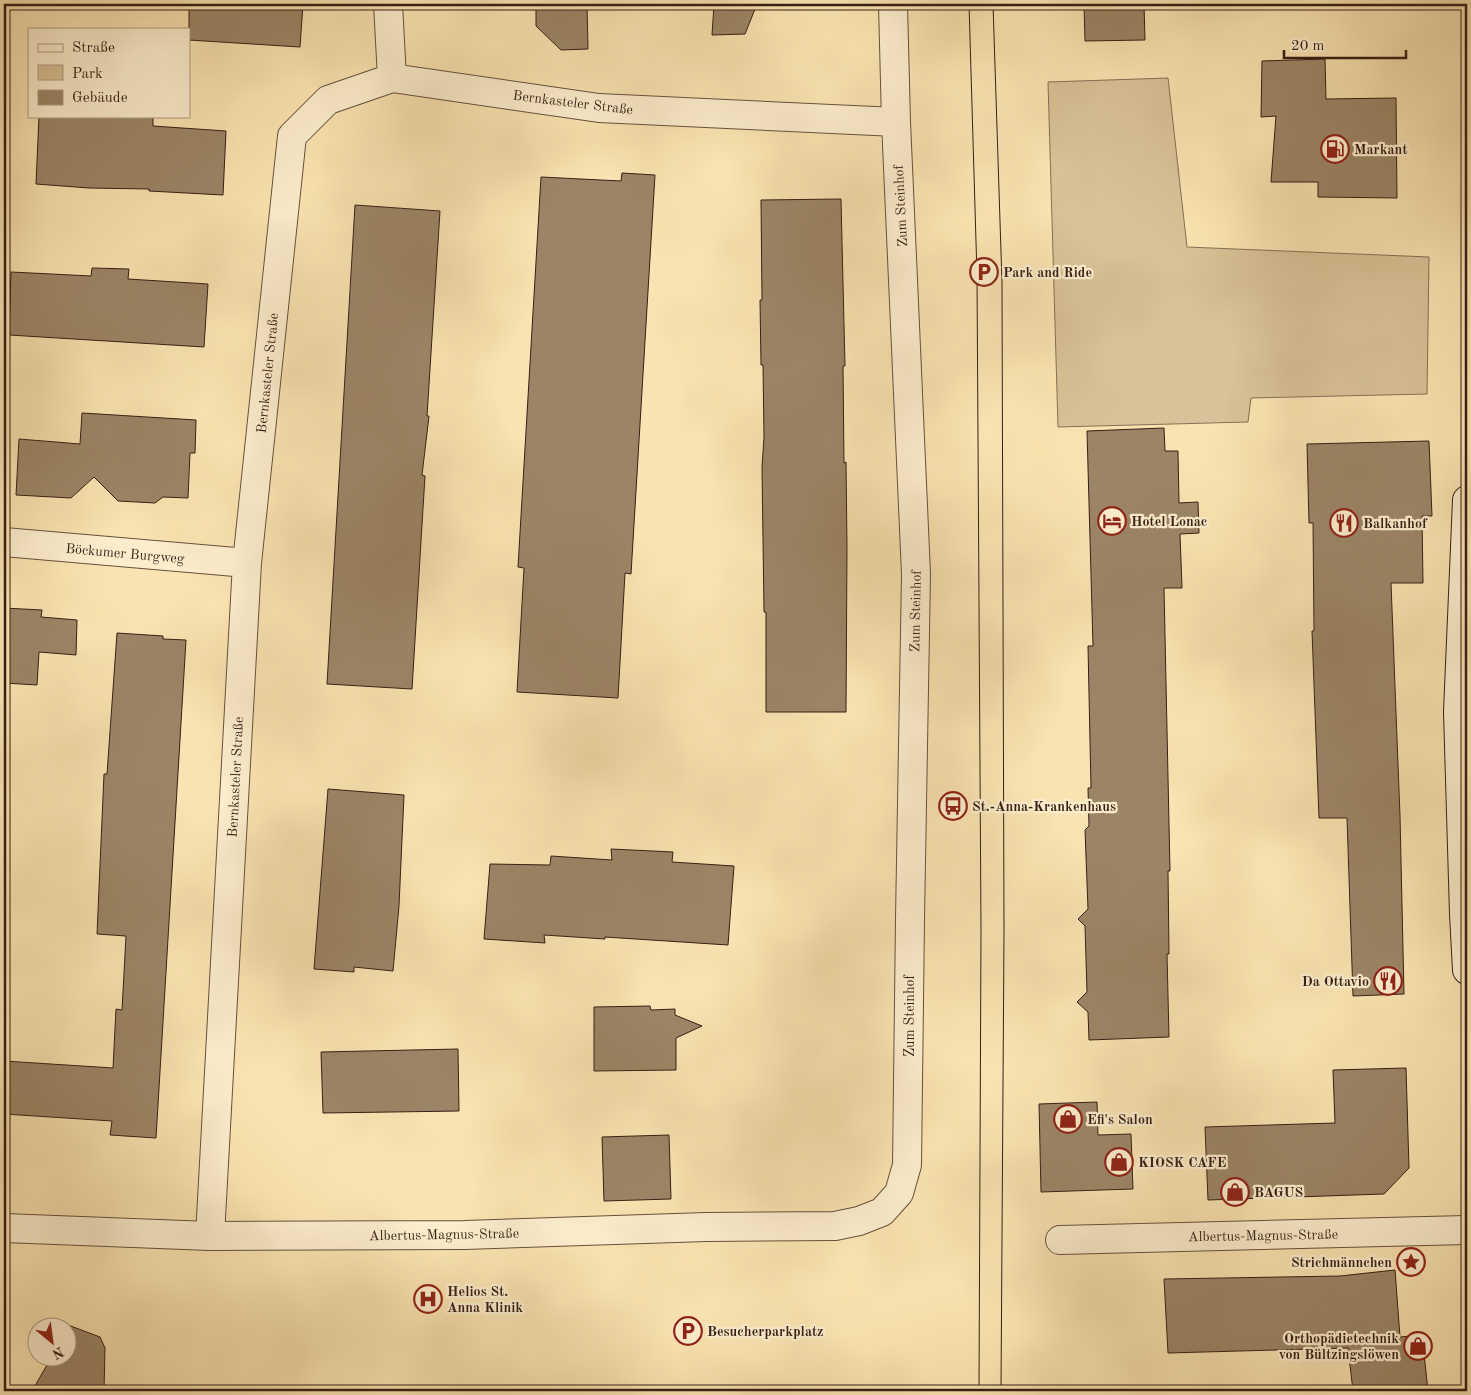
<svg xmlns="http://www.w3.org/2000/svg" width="1471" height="1395" viewBox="0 0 1471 1395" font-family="'Old Standard TT',serif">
<rect width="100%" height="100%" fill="#fae3b2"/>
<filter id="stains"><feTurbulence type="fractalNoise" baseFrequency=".004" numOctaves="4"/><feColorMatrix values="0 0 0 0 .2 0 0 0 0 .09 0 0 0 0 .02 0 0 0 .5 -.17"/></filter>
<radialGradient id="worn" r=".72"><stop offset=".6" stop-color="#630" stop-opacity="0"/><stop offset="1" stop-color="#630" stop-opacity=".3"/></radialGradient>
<path fill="#d9c297" stroke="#887056" d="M 1168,78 L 1187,247 L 1429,257 L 1427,394 L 1251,398 L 1248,422 L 1058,427 L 1048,82 Z"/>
<path fill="#9c8567" stroke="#361f15" d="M 189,4 L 303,4 L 300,47 L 189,40 Z
M 536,4 L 587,4 L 588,49 L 561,50 L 536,26 Z
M 714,4 L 757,4 L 745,34 L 712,35 Z
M 1084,4 L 1144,4 L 1145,40 L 1085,41 Z
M 1325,59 L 1326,99 L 1396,98 L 1397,198 L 1318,197 L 1318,182 L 1271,182 L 1276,116 L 1261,117 L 1262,61 Z
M 39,116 L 153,116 L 153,126 L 226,131 L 223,195 L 149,191 L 149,189 L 89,188 L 36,184 Z
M 622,173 L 655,175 L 631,574 L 625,573 L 618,698 L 517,692 L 524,568 L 518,567 L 541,177 L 621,181 Z
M 841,199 L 845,366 L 843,366 L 844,463 L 846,462 L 847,547 L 846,712 L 766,712 L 766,612 L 764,612 L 762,467 L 764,437 L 763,365 L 761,365 L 760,300 L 762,300 L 761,200 Z
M 355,205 L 440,211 L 427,416 L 429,416 L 422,475 L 425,476 L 412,689 L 327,684 Z
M 92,268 L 129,269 L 128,279 L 208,284 L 204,347 L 9,335 L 11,272 L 91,276 Z
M 82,413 L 196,420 L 195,453 L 190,453 L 188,498 L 163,497 L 155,503 L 118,501 L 94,477 L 71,498 L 16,495 L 19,439 L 80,444 Z
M 1164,428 L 1165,451 L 1178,451 L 1179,503 L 1198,502 L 1199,533 L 1180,534 L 1182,588 L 1164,588 L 1170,871 L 1168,871 L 1169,954 L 1167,954 L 1169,1037 L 1089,1040 L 1088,1012 L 1077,1002 L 1087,992 L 1085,926 L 1078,919 L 1088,909 L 1085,830 L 1089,826 L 1088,788 L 1091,788 L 1088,646 L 1093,646 L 1087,431 Z
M 1429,441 L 1432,516 L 1422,516 L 1423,583 L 1391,583 L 1400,816 L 1404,994 L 1353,996 L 1347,818 L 1319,818 L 1312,631 L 1314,631 L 1313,523 L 1309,523 L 1307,444 Z
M 4,608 L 42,610 L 41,617 L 77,620 L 76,655 L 39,652 L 37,685 L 4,683 Z
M 117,633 L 163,636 L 163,639 L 186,640 L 156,1138 L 110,1135 L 112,1121 L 4,1114 L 4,1061 L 113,1068 L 116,1009 L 122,1010 L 126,936 L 97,934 L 104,774 L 107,774 Z
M 328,789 L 404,795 L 399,906 L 393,971 L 354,967 L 354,972 L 314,969 Z
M 611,849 L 673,852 L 672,862 L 734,866 L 728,945 L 605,937 L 605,939 L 544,935 L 545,943 L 484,939 L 490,864 L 550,865 L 551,856 L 612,860 Z
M 650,1006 L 651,1010 L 675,1009 L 675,1015 L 702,1026 L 676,1038 L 676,1070 L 594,1071 L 594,1007 Z
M 458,1049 L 459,1111 L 323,1113 L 321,1052 Z
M 1406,1068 L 1409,1168 L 1384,1194 L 1208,1200 L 1205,1127 L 1335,1123 L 1333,1070 Z
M 1097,1102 L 1098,1135 L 1131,1134 L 1133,1189 L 1041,1192 L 1039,1104 Z
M 669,1135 L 671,1199 L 604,1201 L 602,1137 Z
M 1395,1270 L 1400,1337 L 1422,1335 L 1428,1391 L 1353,1391 L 1348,1348 L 1168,1353 L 1164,1279 L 1340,1276 Z
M 68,1325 L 100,1337 L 105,1348 L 104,1391 L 32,1391 L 51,1358 L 68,1358 Z"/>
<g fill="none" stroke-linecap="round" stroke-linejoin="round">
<defs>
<path id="minor" d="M 388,4 L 392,78
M 4,542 L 247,563
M 4,1228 L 210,1236 L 465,1235 L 706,1227 L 835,1226 L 859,1221 L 882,1212 L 899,1193 L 907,1165 L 910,919 L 916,574 L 896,122 L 893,4
M 210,1236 L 247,563 L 292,136 L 328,100 L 392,78 L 599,108 L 896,122
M 1060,1240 L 1467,1230"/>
<path id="secondary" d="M 1467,500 L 1458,712 L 1464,914 L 1467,970"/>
</defs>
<use href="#minor" stroke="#67503c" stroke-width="30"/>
<use href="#secondary" stroke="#361f15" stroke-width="30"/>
<use href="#minor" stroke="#fcedcd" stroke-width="28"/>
<use href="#secondary" stroke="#fcedcd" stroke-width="28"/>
<path stroke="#361f15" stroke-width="1" d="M 969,4 L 977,275 L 981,930 L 979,1391
M 993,4 L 1002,283 L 1004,932 L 1001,1391"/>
</g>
<defs>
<symbol id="fuel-ring" viewBox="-11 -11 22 22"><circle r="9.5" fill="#fcedcd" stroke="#8f2418" stroke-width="1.5"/><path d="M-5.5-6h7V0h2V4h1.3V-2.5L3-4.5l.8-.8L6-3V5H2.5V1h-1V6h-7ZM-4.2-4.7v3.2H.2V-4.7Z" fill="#8f2418"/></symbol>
<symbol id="parking-ring" viewBox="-11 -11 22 22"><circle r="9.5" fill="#fcedcd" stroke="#8f2418" stroke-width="1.5"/><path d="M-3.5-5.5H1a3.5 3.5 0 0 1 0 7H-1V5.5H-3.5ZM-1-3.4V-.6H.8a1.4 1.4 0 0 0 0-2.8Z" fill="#8f2418"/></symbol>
<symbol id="hotel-ring" viewBox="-11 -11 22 22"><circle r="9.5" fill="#fcedcd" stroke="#8f2418" stroke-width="1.5"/><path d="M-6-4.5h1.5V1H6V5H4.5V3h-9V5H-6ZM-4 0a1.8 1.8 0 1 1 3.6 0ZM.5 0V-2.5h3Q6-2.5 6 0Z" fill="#8f2418"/></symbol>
<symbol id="restaurant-ring" viewBox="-11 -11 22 22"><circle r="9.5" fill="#fcedcd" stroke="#8f2418" stroke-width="1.5"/><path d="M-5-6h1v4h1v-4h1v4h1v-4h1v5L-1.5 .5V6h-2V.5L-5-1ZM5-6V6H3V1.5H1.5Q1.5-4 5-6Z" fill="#8f2418"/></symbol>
<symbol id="bus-ring" viewBox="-11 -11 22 22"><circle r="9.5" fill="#fcedcd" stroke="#8f2418" stroke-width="1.5"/><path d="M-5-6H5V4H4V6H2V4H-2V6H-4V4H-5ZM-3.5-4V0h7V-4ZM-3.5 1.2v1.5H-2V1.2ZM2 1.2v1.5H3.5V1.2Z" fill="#8f2418"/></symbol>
<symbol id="shop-ring" viewBox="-11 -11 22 22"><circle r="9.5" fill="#fcedcd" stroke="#8f2418" stroke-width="1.5"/><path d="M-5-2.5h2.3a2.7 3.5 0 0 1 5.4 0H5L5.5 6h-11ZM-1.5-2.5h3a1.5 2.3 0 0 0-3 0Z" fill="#8f2418"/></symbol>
<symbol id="sight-ring" viewBox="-11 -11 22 22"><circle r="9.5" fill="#fcedcd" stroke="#8f2418" stroke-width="1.5"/><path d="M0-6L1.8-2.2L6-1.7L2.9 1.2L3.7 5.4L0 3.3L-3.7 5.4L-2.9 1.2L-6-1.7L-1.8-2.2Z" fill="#8f2418"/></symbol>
<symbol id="hospital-ring" viewBox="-11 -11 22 22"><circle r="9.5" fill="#fcedcd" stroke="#8f2418" stroke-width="1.5"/><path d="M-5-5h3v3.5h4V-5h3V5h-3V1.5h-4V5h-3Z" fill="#8f2418"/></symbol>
</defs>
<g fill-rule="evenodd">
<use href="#fuel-ring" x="1319" y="133" width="32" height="32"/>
<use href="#parking-ring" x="968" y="256" width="32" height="32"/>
<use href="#hotel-ring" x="1096" y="505" width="32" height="32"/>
<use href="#restaurant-ring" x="1328" y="507" width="32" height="32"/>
<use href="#bus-ring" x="937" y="790" width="32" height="32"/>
<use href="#restaurant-ring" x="1372" y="965" width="32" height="32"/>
<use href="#shop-ring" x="1052" y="1103" width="32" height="32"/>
<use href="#shop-ring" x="1103" y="1146" width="32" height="32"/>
<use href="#shop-ring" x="1219" y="1176" width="32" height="32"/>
<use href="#sight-ring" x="1395" y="1246" width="32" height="32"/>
<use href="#hospital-ring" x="412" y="1283" width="32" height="32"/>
<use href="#parking-ring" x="672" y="1315" width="32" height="32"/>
<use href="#shop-ring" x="1402" y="1330" width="32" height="32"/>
</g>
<g text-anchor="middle" stroke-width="4.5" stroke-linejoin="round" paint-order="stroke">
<g font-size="14" fill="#361f15" stroke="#fcedcd">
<text transform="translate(573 102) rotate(7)" y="5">Bernkasteler Straße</text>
<text transform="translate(900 206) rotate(-93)" y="5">Zum Steinhof</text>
<text transform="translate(267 373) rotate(-84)" y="5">Bernkasteler Straße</text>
<text transform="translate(125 553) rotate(5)" y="5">Böckumer Burgweg</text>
<text transform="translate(915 611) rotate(-89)" y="5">Zum Steinhof</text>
<text transform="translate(235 777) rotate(-87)" y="5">Bernkasteler Straße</text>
<text transform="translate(909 1016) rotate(-90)" y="5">Zum Steinhof</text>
<text transform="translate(444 1234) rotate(-1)" y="5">Albertus-Magnus-Straße</text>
<text transform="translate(1263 1235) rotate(-1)" y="5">Albertus-Magnus-Straße</text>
</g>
<g font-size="14" font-weight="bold" fill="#361f15" stroke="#fcedcd" text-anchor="start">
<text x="1354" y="154">Markant</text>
<text x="1003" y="277">Park and Ride</text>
<text x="1131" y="526">Hotel Lonac</text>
<text x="1363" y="528">Balkanhof</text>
<text x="972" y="811">St.-Anna-Krankenhaus</text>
<text x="1369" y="986" text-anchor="end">Da Ottavio</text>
<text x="1087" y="1124">Efi's Salon</text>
<text x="1138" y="1167">KIOSK CAFE</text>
<text x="1254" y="1197">BAGUS</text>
<text x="1392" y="1267" text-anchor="end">Strichmännchen</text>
<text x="447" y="1296">Helios St.<tspan x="447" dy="16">Anna Klinik</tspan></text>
<text x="707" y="1336">Besucherparkplatz</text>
<text x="1399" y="1343" text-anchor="end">Orthopädietechnik<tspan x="1399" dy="16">von Bültzingslöwen</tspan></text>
</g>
</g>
<rect width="1471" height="1395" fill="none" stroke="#fae3b2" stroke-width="20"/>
<rect x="5" y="5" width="1461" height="1385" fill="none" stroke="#361f15" stroke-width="2.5"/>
<rect x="10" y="10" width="1451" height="1375" fill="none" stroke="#361f15"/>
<rect x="28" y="28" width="162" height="90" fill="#fcedcd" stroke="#ad9b83"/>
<rect x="38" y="44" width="25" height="8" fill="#fcedcd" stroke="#ad9b83"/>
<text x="72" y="52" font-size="15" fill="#361f15">Straße</text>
<rect x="38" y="65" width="25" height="15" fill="#d9c297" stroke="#ad9b83"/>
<text x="72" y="78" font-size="15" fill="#361f15">Park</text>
<rect x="38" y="90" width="25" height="15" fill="#9c8567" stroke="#ad9b83"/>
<text x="72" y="102" font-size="15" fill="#361f15">Gebäude</text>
<g transform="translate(52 1342) rotate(151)"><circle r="24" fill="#fcedcd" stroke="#ad9b83"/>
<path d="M0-4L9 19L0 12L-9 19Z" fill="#8f2418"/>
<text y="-8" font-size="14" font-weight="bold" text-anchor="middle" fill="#361f15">N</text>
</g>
<path d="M1284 50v8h122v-8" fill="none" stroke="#361f15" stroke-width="2.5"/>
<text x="1291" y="50" font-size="15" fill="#361f15" stroke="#fcedcd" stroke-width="4" paint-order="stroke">20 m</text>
<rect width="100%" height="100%" filter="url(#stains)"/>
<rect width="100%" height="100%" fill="url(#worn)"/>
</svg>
